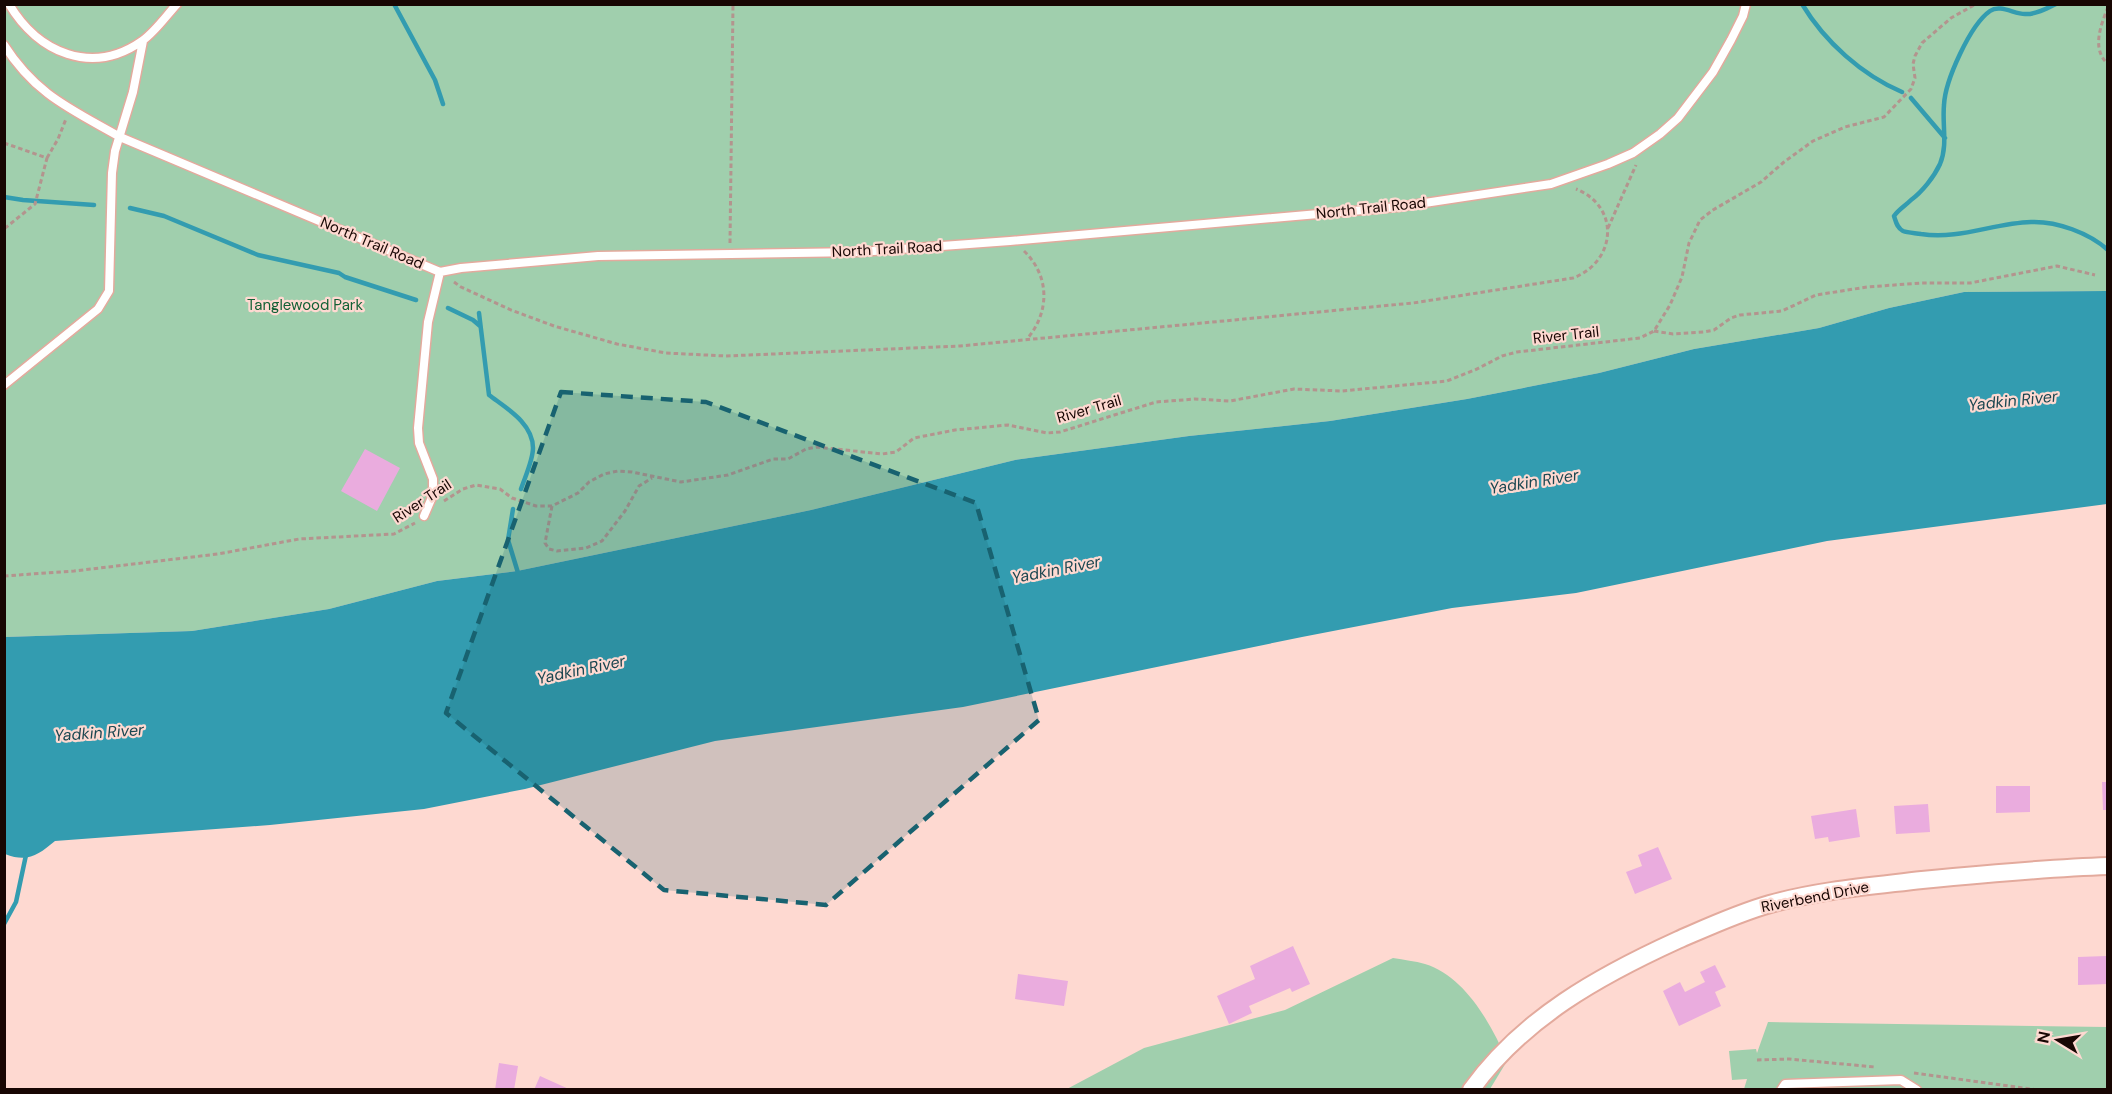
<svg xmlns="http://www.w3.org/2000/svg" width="2112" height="1094" viewBox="0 0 2112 1094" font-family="'DM Sans',sans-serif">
<rect width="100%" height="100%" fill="#fed9d1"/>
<path fill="#a0cfad" d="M 4,5 L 2107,5 L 2107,291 L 1964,292 L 1889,308 L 1819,328 L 1694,349 L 1599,373 L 1467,399 L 1330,421 L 1189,436 L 1015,460 L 811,510 L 517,571 L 437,581 L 329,609 L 192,631 L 5,637 Z
M 1393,958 C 1404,960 1415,961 1425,964 C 1465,976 1492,1025 1507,1061 L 1490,1089 L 1065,1090 L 1144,1048 L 1285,1010 Z
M 1768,1022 L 2107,1027 L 2107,1089 L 1744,1089 L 1747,1079 L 1732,1080 L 1729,1051 L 1756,1049 L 1757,1053 Z"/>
<path fill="#339cb0" d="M 2107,291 L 2107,504 L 1827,541 L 1576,593 L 1452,608 L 1302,637 L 963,707 L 715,741 L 525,789 L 424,809 L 270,825 L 55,841 C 38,855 28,863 5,854 L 5,637 L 192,631 L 329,609 L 437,581 L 517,571 L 811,510 L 1015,460 L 1189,436 L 1330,421 L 1467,399 L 1599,373 L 1694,349 L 1819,328 L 1889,308 L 1964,292 Z"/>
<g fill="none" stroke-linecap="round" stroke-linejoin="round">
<path stroke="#339cb0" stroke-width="4.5" d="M 394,4 L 435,80 L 443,104
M 1802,4 C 1825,42 1862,75 1902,92
M 2056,4 C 2047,8 2035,15 2025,14 C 2014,14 2000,4 1990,11 C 1970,25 1945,81 1944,105 C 1942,125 1948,145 1940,164 C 1934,177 1922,192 1911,200 C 1905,206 1899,209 1894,216 C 1896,222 1897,228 1903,231 C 1908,233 1916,233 1921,234 C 1959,240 1994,223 2031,222 C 2057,221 2089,233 2108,250
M 1911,98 L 1945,138
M 4,197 L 23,200 L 94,205
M 130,208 L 164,216 L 258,255 L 339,273 L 345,277 L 416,300
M 448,308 L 473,320 L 480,326
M 479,313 L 489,395 C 506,408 533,423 533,448 C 533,460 525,477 521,489
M 513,509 L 508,540 L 519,576
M 4,924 L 16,902 L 26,855"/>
</g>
<path fill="#eaacde" d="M 365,449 L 400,468 L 377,511 L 341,491 Z
M 2102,782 L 2108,782 L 2108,810 L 2103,810 Z
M 1996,786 L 2030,786 L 2030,812 L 1996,813 Z
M 1928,804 L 1930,832 L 1896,834 L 1894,806 Z
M 1856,809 L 1860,837 L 1829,842 L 1828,837 L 1815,839 L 1811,816 Z
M 1658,847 L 1672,879 L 1635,894 L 1626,872 L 1642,866 L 1638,855 Z
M 1293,946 L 1310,984 L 1292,992 L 1290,988 L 1249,1006 L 1252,1013 L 1229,1024 L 1217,996 L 1255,979 L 1250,966 Z
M 2106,956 L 2108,984 L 2078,985 L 2078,957 Z
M 1715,965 L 1726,987 L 1715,992 L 1721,1006 L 1679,1026 L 1663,991 L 1680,982 L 1685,992 L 1705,982 L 1700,972 Z
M 1018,974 L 1068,981 L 1064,1006 L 1015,999 Z
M 499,1063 L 518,1066 L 514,1090 L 495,1090 Z
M 540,1076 L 571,1090 L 534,1090 Z"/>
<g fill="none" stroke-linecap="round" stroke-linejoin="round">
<defs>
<path id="lane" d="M 9,4 C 38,53 92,76 142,41 C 155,32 166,16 177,4
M 4,45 C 36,95 71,109 120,137 L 440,272 L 461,268 L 598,256 L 860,252 L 1010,241 L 1398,207 L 1551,184 L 1608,164 L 1633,153 L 1660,134 L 1678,118 L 1713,72 L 1731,40 L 1743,16 L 1746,4
M 4,385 L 98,309 L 109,291 L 112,173 L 115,151 L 133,92 L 143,41
M 424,516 L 433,495 L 433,479 L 419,443 L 418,428 L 428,322 L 440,272
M 1781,1090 L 1785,1084 L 1901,1080 L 1917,1090"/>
<path id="street" d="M 1471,1090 C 1523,1018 1599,976 1678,940 C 1708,927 1738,913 1770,904 C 1819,890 1872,886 1922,880 C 1984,874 2046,868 2108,866"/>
</defs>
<use href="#lane" stroke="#e3aa9d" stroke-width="11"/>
<use href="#street" stroke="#e3aa9d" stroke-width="20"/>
<path stroke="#b3948e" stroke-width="3" stroke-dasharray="4.5 3" stroke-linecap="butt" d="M 2108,7 C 2101,25 2091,49 2108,64
M 4,143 L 47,158 L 35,204 L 4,229
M 47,158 L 58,139 L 66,119
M 1608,228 L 1636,165
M 730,243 L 733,4
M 1024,251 C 1050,276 1050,312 1027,339
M 454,282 L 461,287 L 511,310 L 554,326 L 617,344 L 666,353 L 726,356 L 960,346 L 1413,303 L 1573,278 C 1616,262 1621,207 1576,189
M 1654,331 L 1673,334 L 1704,332 L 1714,330 L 1731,318 L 1740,315 L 1782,311 L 1816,295 L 1867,287 L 1921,283 L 1970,283 L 2057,266 L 2095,275
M 444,501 L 463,489 L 476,485 L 500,489 L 512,498 L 536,506 L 552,506 L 578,493 L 589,482 L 604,474 L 618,471 L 632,472 L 681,482 L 728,475 L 773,459 L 788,459 L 806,449 L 817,447 L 882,454 L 896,452 L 914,438 L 955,430 L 1008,425 L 1047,433 L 1060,432 L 1156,402 L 1195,399 L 1230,401 L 1294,389 L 1342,391 L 1447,381 L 1477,369 L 1502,356 L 1517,352 L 1640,338 L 1654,331 L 1670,305 L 1682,277 L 1689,243 L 1700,220 L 1713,210 L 1761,182 L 1784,162 L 1813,141 L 1845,127 L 1884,117 L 1911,89 L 1915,78 L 1913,64 L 1915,56 L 1922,43 L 1951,18 L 1976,4
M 552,506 L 545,543 L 549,549 L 557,551 L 586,548 L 602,541 L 625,511 L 639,486 L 652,478
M 4,576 L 74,571 L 218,554 L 299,539 L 394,534 L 415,523
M 1757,1060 L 1789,1059 L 1875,1067
M 1914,1073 L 2038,1090"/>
<use href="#lane" stroke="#fff" stroke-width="8"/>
<use href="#street" stroke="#fff" stroke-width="16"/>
</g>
<path fill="#186270" fill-opacity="0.2" stroke="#186270" stroke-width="4.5" stroke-dasharray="12 8" stroke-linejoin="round" d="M 561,392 L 706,402 L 976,503 L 1039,720 L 826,905 L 664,890 L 446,713 Z"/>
<g text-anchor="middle" stroke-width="4.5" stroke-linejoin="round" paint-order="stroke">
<g font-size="15" fill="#180603" stroke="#fed9d1">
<text transform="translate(1371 208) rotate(-6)" y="5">North Trail Road</text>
<text transform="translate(372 243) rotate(23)" y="5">North Trail Road</text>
<text transform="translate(887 249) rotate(-3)" y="5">North Trail Road</text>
<text transform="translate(1566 335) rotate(-6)" y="5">River Trail</text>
<text transform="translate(1089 409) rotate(-16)" y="5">River Trail</text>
<text transform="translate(422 501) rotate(-33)" y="5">River Trail</text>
<text transform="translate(1815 897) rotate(-11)" y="5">Riverbend Drive</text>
</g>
<g font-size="15" fill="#126035" stroke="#fed9d1">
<text x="305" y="310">Tanglewood Park</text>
</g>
<g font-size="16" font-style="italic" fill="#1a4650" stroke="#fed9d1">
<text transform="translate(2013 400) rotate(-6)" y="6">Yadkin River</text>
<text transform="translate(1534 481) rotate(-9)" y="6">Yadkin River</text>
<text transform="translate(1056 569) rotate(-11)" y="6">Yadkin River</text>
<text transform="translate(581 669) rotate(-12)" y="6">Yadkin River</text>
<text transform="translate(99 732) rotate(-4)" y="6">Yadkin River</text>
</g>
</g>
<rect width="2112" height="1094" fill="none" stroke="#180603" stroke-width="12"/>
<g transform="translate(2058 1040) rotate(281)" stroke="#fed9d1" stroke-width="4.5" paint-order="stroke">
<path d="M0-4.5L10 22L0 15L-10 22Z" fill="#180603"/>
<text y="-9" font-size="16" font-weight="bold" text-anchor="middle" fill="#180603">N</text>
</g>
</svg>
